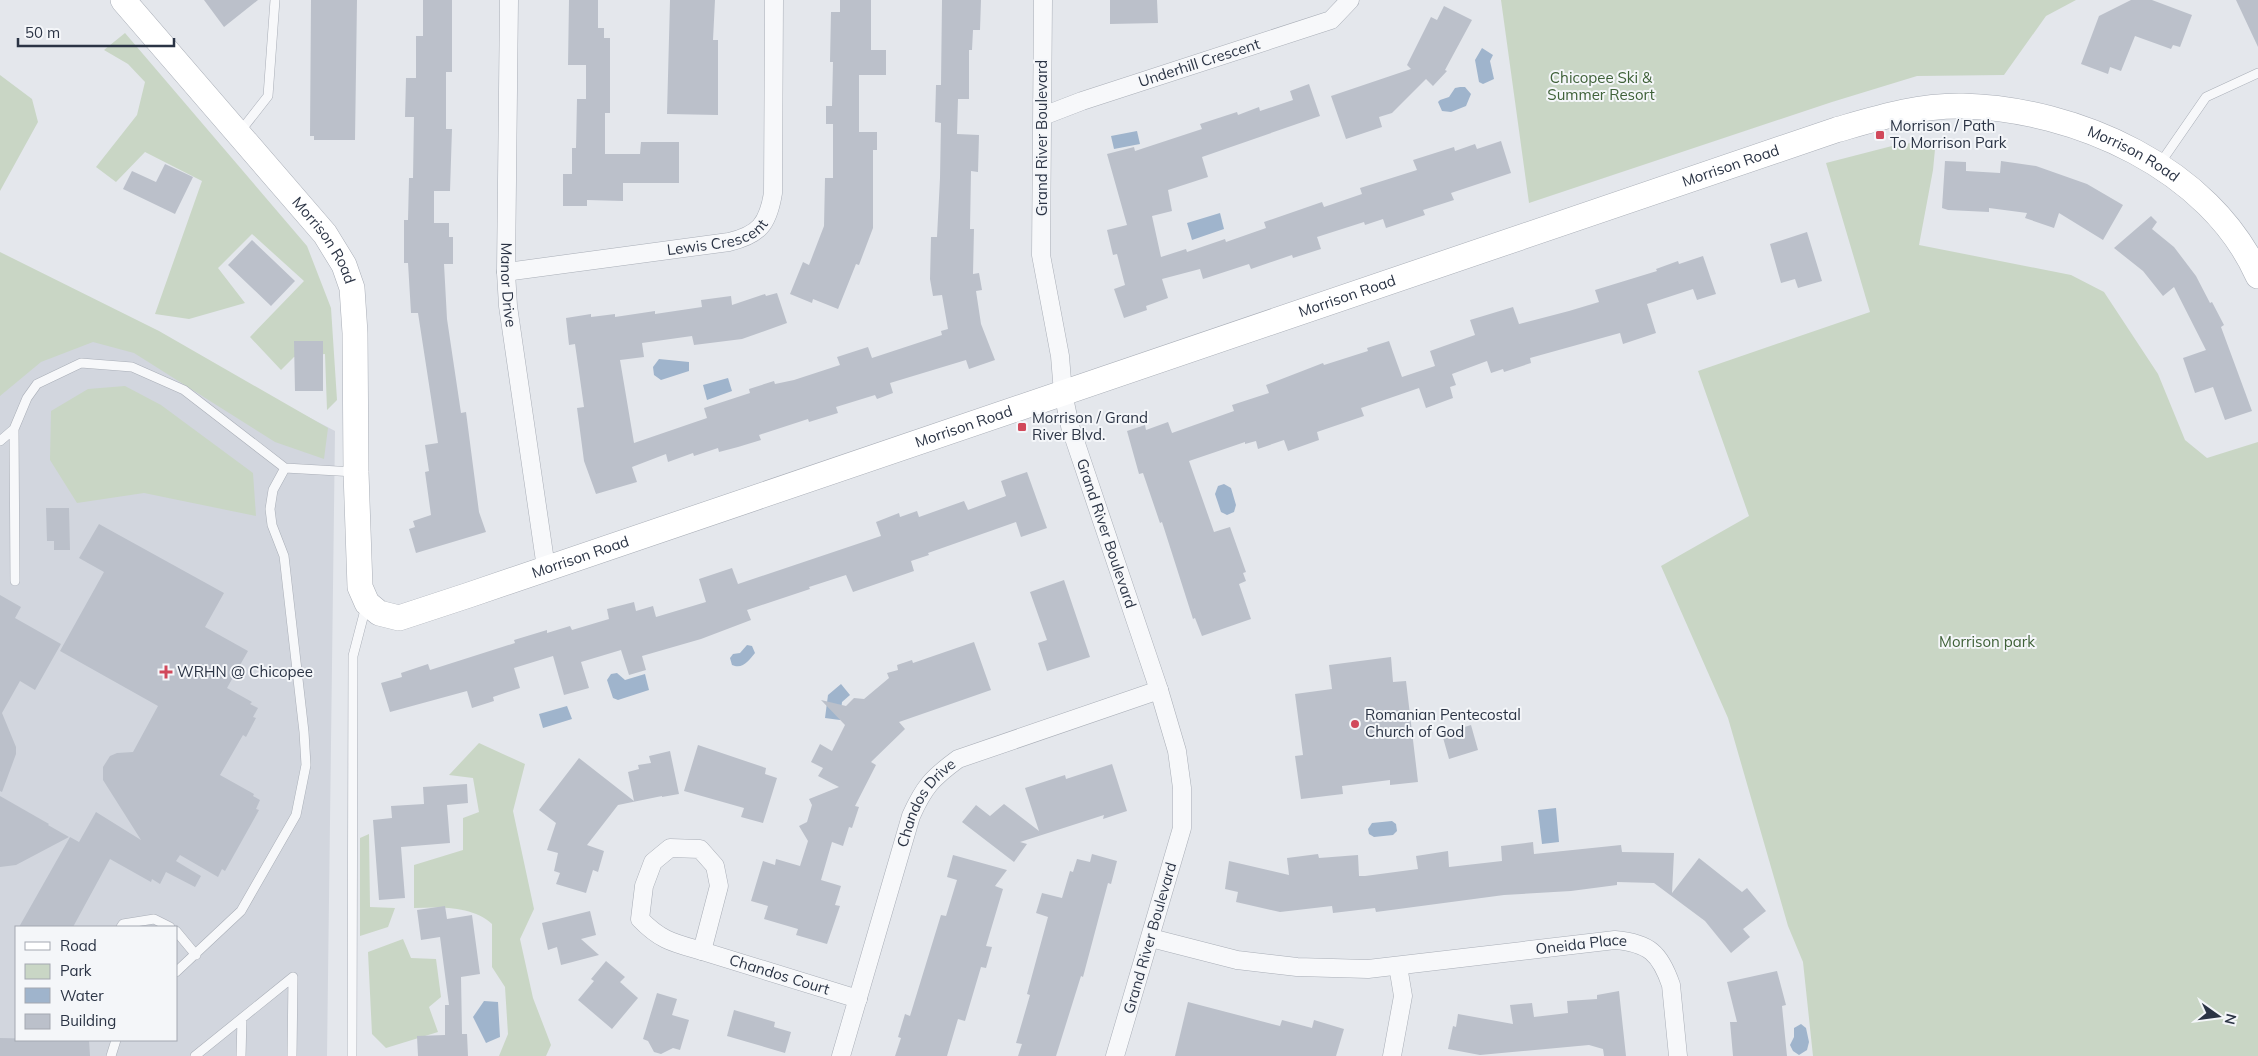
<svg xmlns="http://www.w3.org/2000/svg" width="2258" height="1056" viewBox="0 0 2258 1056" font-family="Mulish,sans-serif">
<rect width="100%" height="100%" fill="#e4e7ec"/>
<path fill="#d2d6de" fill-rule="evenodd" d="M 0,255 L 335,431 L 327,1056 L 0,1056 ZM 16,927 L 176,927 L 176,1040 L 16,1040 Z"/>
<path fill="#c9d6c5" d="M 1501,0 L 2076,0 L 2046,16 L 2004,75 L 1917,76 L 1832,102 L 1529,203 Z
M 125,33 L 307,246 L 331,308 L 337,400 L 327,410 L 325,354 L 294,357 L 281,370 L 250,337 L 304,281 L 252,234 L 218,268 L 245,303 L 189,319 L 155,314 L 202,181 L 145,152 L 116,182 L 96,167 L 137,115 L 145,82 L 128,64 L 104,50 Z
M 0,75 L 32,99 L 38,122 L 0,191 Z
M 1936,139 L 1933,170 L 1919,245 L 2071,275 L 2104,292 L 2158,374 L 2185,440 L 2207,458 L 2258,442 L 2258,1056 L 1813,1056 L 1803,962 L 1788,926 L 1728,718 L 1661,566 L 1749,516 L 1698,371 L 1870,312 L 1826,163 L 1892,146 Z
M 0,252 L 159,331 L 328,428 L 324,459 L 275,442 L 134,353 L 93,342 L 41,362 L 0,396 Z
M 125,386 L 161,405 L 253,473 L 256,516 L 144,493 L 77,503 L 50,460 L 51,411 L 88,389 Z
M 479,743 L 525,764 L 513,811 L 534,909 L 520,939 L 533,998 L 551,1045 L 546,1056 L 499,1056 L 508,1034 L 505,987 L 492,967 L 492,924 C 473,906 440,907 414,908 L 414,865 L 463,850 L 463,818 L 479,812 L 473,778 L 449,775 Z
M 369,834 L 370,907 L 395,908 L 388,927 L 360,936 L 360,838 Z
M 403,939 L 411,958 L 436,959 L 441,997 L 429,1007 L 438,1032 L 386,1048 L 372,1034 L 368,952 Z"/>
<path fill="#9fb4cc" d="M 1482,48 L 1493,55 L 1490,61 L 1494,79 L 1483,84 L 1479,82 L 1475,60 Z
M 1460,87 L 1465,87 L 1471,94 L 1466,106 L 1451,112 L 1442,111 L 1438,102 L 1440,100 L 1449,97 L 1455,88 Z
M 1137,131 L 1140,144 L 1114,149 L 1111,136 Z
M 1220,213 L 1224,229 L 1192,240 L 1187,223 Z
M 659,359 L 689,362 L 689,371 L 661,380 L 654,375 L 653,367 Z
M 728,378 L 732,391 L 707,400 L 703,385 Z
M 1224,484 L 1231,488 L 1236,505 L 1234,512 L 1227,515 L 1221,512 L 1215,494 L 1218,486 Z
M 747,645 L 752,646 L 755,653 C 749,660 743,670 732,665 L 730,658 L 733,654 L 740,653 Z
M 617,673 L 625,680 L 645,674 L 649,690 L 618,700 L 613,698 L 607,680 L 611,674 Z
M 841,684 L 850,695 L 842,702 L 840,720 L 825,718 L 828,695 Z
M 567,706 L 572,719 L 543,728 L 539,714 Z
M 1556,808 L 1559,842 L 1542,844 L 1538,810 Z
M 1392,821 L 1396,824 L 1397,831 L 1393,835 L 1374,837 L 1369,834 L 1368,829 L 1372,823 Z
M 484,1001 L 498,1002 L 500,1037 L 486,1043 L 473,1017 Z
M 1801,1024 L 1806,1028 L 1809,1042 L 1807,1050 L 1799,1055 L 1793,1051 L 1790,1045 L 1794,1037 L 1794,1028 Z"/>
<path fill="#bbc0ca" d="M 204,0 L 258,0 L 224,27 Z
M 311,0 L 357,0 L 355,140 L 314,140 L 314,136 L 310,136 Z
M 423,0 L 452,0 L 452,72 L 446,72 L 446,129 L 452,129 L 450,191 L 434,191 L 434,223 L 449,223 L 449,237 L 453,237 L 453,264 L 444,264 L 447,319 L 461,413 L 466,412 L 479,512 L 486,532 L 416,553 L 409,529 L 415,527 L 413,521 L 431,515 L 425,472 L 429,471 L 425,445 L 438,443 L 418,313 L 411,313 L 408,263 L 404,263 L 404,220 L 408,220 L 409,178 L 413,178 L 414,117 L 405,117 L 406,78 L 416,78 L 416,36 L 423,36 Z
M 569,0 L 598,0 L 598,28 L 604,28 L 604,38 L 610,38 L 610,113 L 605,113 L 605,154 L 640,154 L 641,142 L 679,142 L 679,183 L 623,183 L 623,201 L 587,200 L 587,206 L 563,206 L 563,174 L 572,174 L 572,148 L 576,148 L 577,99 L 586,99 L 586,65 L 568,65 Z
M 670,0 L 715,0 L 713,40 L 718,40 L 718,115 L 667,114 Z
M 840,0 L 871,0 L 871,50 L 886,50 L 886,75 L 859,75 L 859,132 L 877,132 L 877,150 L 873,150 L 873,228 L 859,265 L 856,264 L 838,309 L 813,299 L 812,303 L 790,294 L 803,262 L 809,265 L 824,226 L 825,178 L 833,178 L 833,124 L 826,124 L 826,106 L 832,106 L 833,62 L 830,62 L 831,12 L 840,12 Z
M 942,0 L 981,0 L 980,30 L 973,30 L 972,50 L 969,50 L 969,99 L 958,99 L 957,134 L 979,135 L 978,172 L 971,171 L 970,229 L 974,229 L 973,274 L 979,273 L 982,290 L 976,291 L 981,324 L 995,360 L 969,369 L 966,360 L 890,383 L 893,393 L 877,399 L 875,395 L 836,407 L 838,413 L 809,422 L 808,419 L 759,435 L 761,440 L 738,447 L 719,452 L 718,448 L 694,456 L 693,453 L 668,462 L 666,454 L 632,467 L 637,482 L 596,494 L 584,461 L 577,408 L 584,407 L 575,344 L 569,345 L 566,318 L 591,314 L 591,317 L 615,314 L 615,317 L 655,311 L 655,314 L 702,307 L 701,300 L 731,296 L 732,305 L 765,294 L 766,296 L 777,293 L 787,323 L 742,339 L 694,345 L 692,336 L 642,343 L 644,357 L 620,360 L 634,443 L 707,418 L 704,408 L 750,393 L 749,389 L 774,381 L 775,384 L 794,380 L 840,365 L 837,357 L 868,347 L 872,358 L 942,335 L 941,331 L 948,329 L 942,295 L 933,296 L 930,279 L 931,237 L 937,237 L 940,178 L 941,123 L 935,122 L 936,85 L 941,85 Z
M 1110,0 L 1157,0 L 1158,23 L 1110,24 Z
M 2131,0 L 2152,0 L 2192,15 L 2180,47 L 2173,45 L 2171,49 L 2135,36 L 2121,71 L 2110,67 L 2108,74 L 2081,64 L 2099,16 Z
M 2236,0 L 2258,0 L 2258,47 Z
M 1444,6 L 1472,20 L 1445,70 L 1447,71 L 1433,86 L 1426,79 L 1392,113 L 1379,117 L 1382,127 L 1346,139 L 1331,96 L 1411,69 L 1407,65 L 1431,17 L 1437,20 Z
M 1309,84 L 1320,116 L 1202,157 L 1208,177 L 1168,190 L 1172,211 L 1152,216 L 1161,257 L 1186,249 L 1187,252 L 1225,239 L 1226,242 L 1266,228 L 1264,222 L 1322,202 L 1324,207 L 1362,194 L 1360,188 L 1417,170 L 1413,160 L 1454,147 L 1455,151 L 1475,144 L 1477,149 L 1501,141 L 1511,173 L 1451,193 L 1454,200 L 1423,210 L 1425,215 L 1386,228 L 1383,219 L 1365,225 L 1364,222 L 1317,237 L 1321,249 L 1293,258 L 1292,255 L 1251,269 L 1249,264 L 1203,279 L 1200,269 L 1162,279 L 1168,298 L 1146,306 L 1147,310 L 1124,318 L 1114,289 L 1125,285 L 1117,254 L 1113,255 L 1107,230 L 1127,225 L 1107,154 L 1134,147 L 1135,151 L 1202,129 L 1200,124 L 1237,112 L 1238,115 L 1259,107 L 1260,111 L 1293,100 L 1290,91 Z
M 1945,161 L 1966,162 L 1966,171 L 2000,173 L 2001,161 L 2036,166 L 2087,184 L 2123,205 L 2103,240 L 2059,213 L 2054,228 L 2025,218 L 2027,213 L 1989,208 L 1989,212 L 1948,210 L 1942,208 Z
M 165,164 L 193,177 L 175,214 L 123,189 L 132,171 L 156,182 Z
M 2151,216 L 2157,222 L 2152,229 L 2174,247 L 2196,276 L 2210,303 L 2212,302 L 2224,325 L 2221,327 L 2252,411 L 2225,420 L 2213,387 L 2195,393 L 2183,358 L 2206,350 L 2174,287 L 2163,296 L 2143,271 L 2114,248 Z
M 1807,232 L 1822,281 L 1798,288 L 1795,279 L 1781,283 L 1770,244 Z
M 252,240 L 295,281 L 271,306 L 228,265 Z
M 1703,256 L 1716,294 L 1697,300 L 1693,289 L 1647,304 L 1656,333 L 1623,344 L 1620,333 L 1530,358 L 1531,363 L 1504,372 L 1503,369 L 1491,373 L 1487,361 L 1452,374 L 1456,385 L 1450,387 L 1453,398 L 1426,408 L 1419,388 L 1361,408 L 1364,416 L 1317,432 L 1319,440 L 1288,451 L 1284,440 L 1258,449 L 1256,441 L 1245,444 L 1245,442 L 1189,461 L 1214,532 L 1230,527 L 1246,572 L 1243,573 L 1246,581 L 1239,584 L 1251,619 L 1202,636 L 1195,618 L 1193,619 L 1162,522 L 1160,523 L 1143,473 L 1139,474 L 1127,431 L 1145,425 L 1146,430 L 1168,422 L 1172,433 L 1234,411 L 1232,405 L 1269,393 L 1266,385 L 1323,363 L 1324,365 L 1368,351 L 1367,348 L 1389,341 L 1402,377 L 1435,366 L 1430,351 L 1475,335 L 1470,320 L 1513,307 L 1519,324 L 1569,311 L 1599,302 L 1595,290 L 1657,271 L 1656,269 L 1678,261 L 1679,264 Z
M 294,341 L 323,341 L 323,391 L 295,391 Z
M 1027,472 L 1047,528 L 1021,537 L 1016,522 L 928,553 L 929,555 L 911,561 L 914,571 L 853,592 L 846,575 L 809,587 L 810,589 L 747,610 L 751,620 L 701,639 L 642,656 L 646,670 L 629,675 L 621,650 L 581,662 L 589,688 L 564,695 L 553,656 L 514,668 L 520,688 L 493,697 L 494,701 L 472,708 L 467,691 L 390,712 L 381,683 L 402,677 L 401,673 L 428,664 L 430,670 L 515,643 L 514,640 L 547,630 L 547,633 L 570,626 L 572,630 L 609,619 L 607,609 L 634,602 L 636,611 L 653,606 L 656,617 L 706,602 L 699,579 L 732,568 L 738,584 L 881,536 L 876,522 L 899,513 L 900,517 L 917,511 L 919,517 L 964,501 L 968,510 L 1006,496 L 1001,481 Z
M 46,508 L 69,508 L 70,550 L 54,550 L 54,541 L 47,541 Z
M 99,524 L 224,593 L 205,627 L 248,651 L 227,688 L 252,702 L 250,704 L 258,708 L 253,717 L 256,718 L 246,737 L 243,735 L 220,775 L 254,794 L 253,796 L 260,800 L 256,809 L 259,810 L 225,871 L 222,869 L 218,877 L 180,855 L 176,861 L 201,876 L 195,887 L 166,872 L 160,884 L 152,879 L 151,882 L 110,859 L 73,927 L 19,927 L 70,837 L 79,842 L 96,812 L 141,840 L 103,780 L 103,767 L 110,756 L 117,753 L 133,752 L 158,706 L 60,651 L 104,572 L 79,558 Z
M 1064,580 L 1090,657 L 1047,671 L 1038,643 L 1047,640 L 1030,592 Z
M 0,595 L 21,607 L 15,618 L 61,644 L 35,690 L 20,681 L 2,713 L 16,747 L 16,754 L 2,792 L 0,791 Z
M 974,642 L 991,690 L 899,722 L 905,729 L 871,762 L 876,765 L 855,806 L 859,807 L 852,828 L 849,827 L 843,846 L 832,842 L 821,880 L 841,886 L 835,905 L 840,906 L 827,944 L 796,935 L 798,929 L 764,919 L 768,906 L 751,901 L 763,861 L 775,865 L 776,859 L 800,866 L 808,841 L 799,826 L 807,822 L 812,805 L 809,799 L 839,787 L 818,776 L 823,768 L 811,762 L 820,744 L 832,751 L 845,725 L 821,700 L 846,706 L 854,698 L 864,699 L 889,678 L 887,673 L 898,670 L 897,665 L 912,660 L 913,663 Z
M 1391,657 L 1393,682 L 1406,681 L 1418,782 L 1390,785 L 1390,780 L 1342,786 L 1343,794 L 1301,799 L 1295,756 L 1303,755 L 1295,694 L 1332,689 L 1329,665 Z
M 1471,725 L 1478,750 L 1449,759 L 1442,734 Z
M 698,745 L 766,768 L 765,774 L 777,778 L 763,823 L 741,817 L 744,808 L 684,791 Z
M 670,751 L 679,794 L 662,797 L 662,796 L 618,805 L 587,845 L 604,851 L 598,872 L 593,870 L 586,893 L 556,884 L 560,873 L 554,871 L 558,853 L 547,850 L 556,823 L 539,810 L 579,758 L 634,801 L 628,772 L 639,769 L 638,765 L 651,763 L 649,756 Z
M 1112,764 L 1127,811 L 1103,819 L 1104,815 L 1020,842 L 1027,844 L 1014,862 L 962,822 L 976,805 L 990,816 L 1004,804 L 1039,831 L 1025,788 L 1065,775 L 1066,779 Z
M 467,784 L 468,803 L 447,805 L 450,843 L 401,847 L 405,898 L 379,900 L 373,820 L 392,818 L 391,806 L 424,804 L 423,787 Z
M 0,796 L 49,824 L 48,825 L 69,837 L 16,865 L 0,867 Z
M 1533,842 L 1534,854 L 1621,845 L 1622,852 L 1674,853 L 1672,893 L 1699,858 L 1742,892 L 1747,888 L 1766,911 L 1743,929 L 1750,937 L 1731,953 L 1705,921 L 1654,883 L 1617,882 L 1617,885 L 1571,891 L 1504,895 L 1376,912 L 1375,908 L 1333,913 L 1332,906 L 1280,912 L 1236,902 L 1238,892 L 1225,889 L 1229,861 L 1289,875 L 1287,858 L 1318,854 L 1319,858 L 1358,855 L 1359,876 L 1365,876 L 1418,869 L 1416,856 L 1448,851 L 1449,867 L 1502,861 L 1501,846 Z
M 1092,854 L 1117,861 L 1111,884 L 1108,883 L 1083,977 L 1081,976 L 1056,1056 L 1018,1056 L 1022,1044 L 1016,1043 L 1030,995 L 1027,994 L 1048,917 L 1036,913 L 1042,893 L 1062,898 L 1070,871 L 1073,872 L 1077,859 L 1090,862 Z
M 953,855 L 1007,870 L 995,886 L 1003,889 L 986,946 L 992,947 L 986,968 L 981,967 L 965,1021 L 958,1019 L 947,1056 L 895,1056 L 901,1038 L 898,1037 L 905,1014 L 910,1016 L 941,915 L 946,916 L 957,880 L 947,877 Z
M 445,906 L 447,919 L 472,915 L 480,974 L 461,977 L 462,1034 L 467,1034 L 468,1056 L 418,1056 L 417,1036 L 445,1035 L 445,1005 L 449,1005 L 440,937 L 421,940 L 417,910 Z
M 590,911 L 596,935 L 581,939 L 599,955 L 561,965 L 557,947 L 548,950 L 542,923 Z
M 606,961 L 625,977 L 620,982 L 638,998 L 612,1029 L 578,1000 L 594,981 L 591,979 Z
M 1777,971 L 1786,1005 L 1782,1006 L 1787,1056 L 1733,1056 L 1730,1022 L 1737,1022 L 1727,982 Z
M 1619,991 L 1626,1056 L 1604,1056 L 1603,1049 L 1589,1045 L 1480,1055 L 1448,1049 L 1453,1026 L 1456,1027 L 1458,1014 L 1513,1024 L 1510,1005 L 1532,1003 L 1534,1017 L 1568,1013 L 1567,1001 L 1597,999 L 1597,995 Z
M 657,993 L 677,999 L 672,1015 L 689,1020 L 680,1050 L 673,1048 L 661,1054 L 654,1052 L 648,1041 L 643,1039 Z
M 1188,1002 L 1280,1026 L 1282,1020 L 1312,1028 L 1314,1020 L 1344,1029 L 1336,1056 L 1175,1056 Z
M 734,1010 L 775,1022 L 774,1027 L 791,1032 L 785,1053 L 727,1036 Z
M 0,1038 L 89,1040 L 90,1056 L 0,1056 Z"/>
<g fill="none" stroke-linecap="round" stroke-linejoin="round">
<defs>
<path id="lane" d="M 239,133 L 268,96 L 275,0
M 2159,165 L 2206,97 L 2258,73
M 0,441 L 14,429
M 15,581 L 14,429 L 27,398 L 37,384 L 81,363 L 132,367 L 184,390 L 285,468 L 355,472
M 121,927 L 123,924 L 154,919 L 170,927
M 176,931 L 196,955
M 176,972 L 241,911 L 296,815 L 306,765 L 304,732 L 284,556 L 272,525 L 270,509 L 273,490 L 285,468
M 111,1056 L 116,1040
M 195,1056 L 293,977 L 292,1056
M 241,1056 L 242,1018
M 352,1056 L 353,656 L 366,606"/>
<g id="street">
<path id="s1" d="M 509,0 L 506,272 L 508,306 L 546,568"/>
<path id="s2" d="M 1043,0 L 1041,255 L 1060,356 L 1063,393 L 1070,426 L 1159,690 L 1177,751 L 1182,788 L 1182,828 L 1115,1056"/>
<path id="s3" d="M 1043,116 L 1082,101 L 1331,20 L 1350,0"/>
<path id="s4" d="M 506,272 L 729,242 C 759,235 768,224 773,193 L 774,0"/>
<path d="M 670,848 L 700,849 L 715,866 L 719,886 L 702,951 C 674,943 661,941 640,919 L 644,886 L 653,862 Z"/>
<path id="s5" d="M 1151,938 L 1237,960 L 1297,967 L 1368,969 L 1615,940 C 1649,943 1660,953 1671,985 L 1678,1056"/>
<path id="s6" d="M 702,951 L 858,999"/>
<path id="s7" d="M 841,1056 L 911,816 C 924,787 932,778 958,759 L 1159,690"/>
<path d="M 1392,1056 L 1403,996 L 1398,966"/>
</g>
<g id="secondary">
<path id="s8" d="M 123,0 L 325,234 L 344,265 L 352,288 L 355,333 L 356,472 L 360,587 L 367,603 L 379,613 L 399,618 L 469,595 L 1836,130 C 1878,118 1919,105 1963,106 C 2076,109 2210,168 2258,276"/>
</g>
</defs>
<use href="#lane" stroke="#a9aeb7" stroke-width="10"/>
<use href="#street" stroke="#a9aeb7" stroke-width="19"/>
<use href="#secondary" stroke="#a9aeb7" stroke-width="26"/>
<use href="#lane" stroke="#f7f8fa" stroke-width="9"/>
<use href="#street" stroke="#f7f8fa" stroke-width="18"/>
<use href="#secondary" stroke="#fff" stroke-width="25"/>
</g>
<g fill="#d1495b" stroke="#f4f6f9" stroke-width="2">
<rect x="1875" y="130" width="10" height="10" rx="2.5"/>
<rect x="1017" y="422" width="10" height="10" rx="2.5"/>
<path d="M163.5 664.5h5v5h5v5h-5v5h-5v-5h-5v-5h5z"/>
<circle cx="1355" cy="724" r="5"/>
</g>
<g text-anchor="middle" stroke-width="4" stroke-linejoin="round" paint-order="stroke">
<g font-size="15" fill="#2b3445" stroke="#f4f6f9">
<text dy="5" stroke="none"><textPath href="#s3" startOffset="165">Underhill Crescent</textPath></text>
<text transform="translate(1042 138) rotate(-90)" y="5">Grand River Boulevard</text>
<text dy="5" stroke="none"><textPath href="#s8" startOffset="2549">Morrison Road</textPath></text>
<text dy="5" stroke="none"><textPath href="#s8" startOffset="2129">Morrison Road</textPath></text>
<text dy="5" stroke="none"><textPath href="#s4" startOffset="215">Lewis Crescent</textPath></text>
<text dy="5" stroke="none"><textPath href="#s8" startOffset="314">Morrison Road</textPath></text>
<text dy="5" stroke="none"><textPath href="#s1" startOffset="285">Manor Drive</textPath></text>
<text dy="5" stroke="none"><textPath href="#s8" startOffset="1724">Morrison Road</textPath></text>
<text dy="5" stroke="none"><textPath href="#s8" startOffset="1319">Morrison Road</textPath></text>
<text dy="5" stroke="none"><textPath href="#s2" startOffset="542">Grand River Boulevard</textPath></text>
<text dy="5" stroke="none"><textPath href="#s8" startOffset="914">Morrison Road</textPath></text>
<text dy="5" stroke="none"><textPath href="#s7" startOffset="269">Chandos Drive</textPath></text>
<text transform="translate(1150 938) rotate(-74)" y="5">Grand River Boulevard</text>
<text dy="5" stroke="none"><textPath href="#s5" startOffset="435">Oneida Place</textPath></text>
<text dy="5" stroke="none"><textPath href="#s6" startOffset="81">Chandos Court</textPath></text>
</g>
<g font-size="15" fill="#3f6138" stroke="#f4f6f9">
<text x="1601" y="83">Chicopee Ski &amp;<tspan x="1601" dy="17">Summer Resort</tspan></text>
<text x="1987" y="647">Morrison park</text>
</g>
<g font-size="15" fill="#2b3445" stroke="#f4f6f9" text-anchor="start">
<text x="1890" y="131">Morrison / Path<tspan x="1890" dy="17">To Morrison Park</tspan></text>
<text x="1032" y="423">Morrison / Grand<tspan x="1032" dy="17">River Blvd.</tspan></text>
<text x="177" y="677">WRHN @ Chicopee</text>
<text x="1365" y="720">Romanian Pentecostal<tspan x="1365" dy="17">Church of God</tspan></text>
</g>
</g>
<rect x="15" y="926" width="162" height="115" fill="#f4f6f9" stroke="#a4a8b1"/>
<rect x="25" y="942" width="25" height="8" fill="#ffffff" stroke="#a4a8b1"/>
<text x="60" y="951" font-size="15" fill="#2b3445">Road</text>
<rect x="25" y="964" width="25" height="15" fill="#c9d6c5" stroke="#a4a8b1"/>
<text x="60" y="976" font-size="15" fill="#2b3445">Park</text>
<rect x="25" y="988" width="25" height="15" fill="#9fb4cc" stroke="#a4a8b1"/>
<text x="60" y="1001" font-size="15" fill="#2b3445">Water</text>
<rect x="25" y="1014" width="25" height="15" fill="#bbc0ca" stroke="#a4a8b1"/>
<text x="60" y="1026" font-size="15" fill="#2b3445">Building</text>
<g transform="translate(2218 1016) rotate(104)" stroke="#f4f6f9" stroke-width="4" paint-order="stroke">
<path d="M0-4L9 19L0 12L-9 19Z" fill="#2b3445"/>
<text y="-8" font-size="14" font-weight="bold" text-anchor="middle" fill="#2b3445">N</text>
</g>
<path d="M18 38v8h156v-8" fill="none" stroke="#2b3445" stroke-width="2.5"/>
<text x="25" y="38" font-size="15" fill="#2b3445" stroke="#f4f6f9" stroke-width="4" paint-order="stroke">50 m</text>
</svg>
